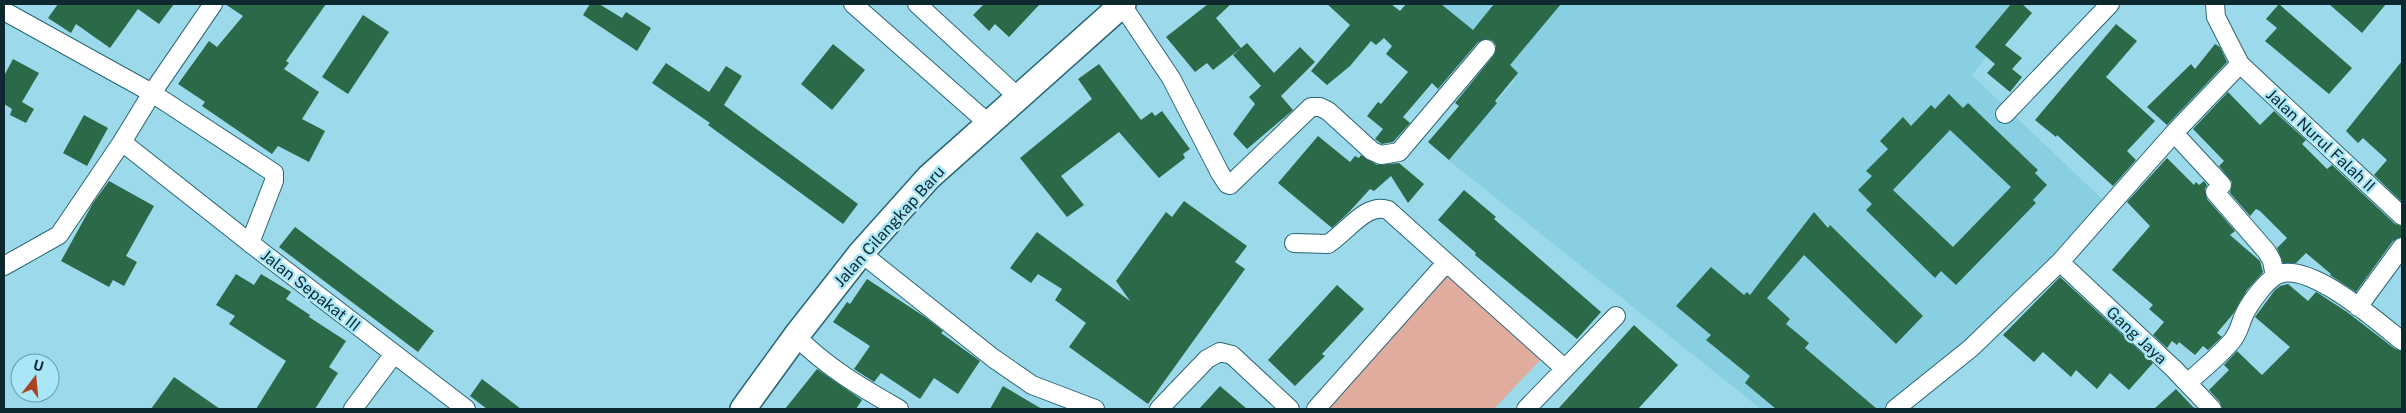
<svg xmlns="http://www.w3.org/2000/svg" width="2406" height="413" viewBox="0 0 2406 413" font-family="'Public Sans',sans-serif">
<rect width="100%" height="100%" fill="#9cdaeb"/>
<path fill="#88cfe2" d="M 1429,4 L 2028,4 L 1972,75 L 2104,201 L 1968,347 L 1892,409 L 1761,409 L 1447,159 L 1515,80 Z"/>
<path fill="#e0ac9d" d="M 1445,267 L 1543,357 L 1494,409 L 1322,409 Z"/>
<path fill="#2c6948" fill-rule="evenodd" d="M 58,4 L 174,4 L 159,24 L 138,9 L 110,48 L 76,24 L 71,33 L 48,18 Z
M 225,4 L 326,4 L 286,61 L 289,63 L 284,69 L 319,92 L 302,119 L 325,131 L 309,162 L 278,146 L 272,154 L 202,106 L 205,102 L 178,84 L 209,41 L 217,47 L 243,16 Z
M 590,4 L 599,4 L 622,18 L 626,12 L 651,28 L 637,51 L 583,15 Z
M 984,4 L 1040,4 L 1009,37 L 995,24 L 989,31 L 973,15 Z
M 1208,4 L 1231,4 L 1216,18 L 1241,48 L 1213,70 L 1207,63 L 1195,72 L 1166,37 Z
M 1327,4 L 1391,4 L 1400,11 L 1406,4 L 1441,4 L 1473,30 L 1494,4 L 1561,4 L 1510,65 L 1518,73 L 1495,101 L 1497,103 L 1449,160 L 1428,142 L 1459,106 L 1455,103 L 1494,55 L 1496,46 L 1493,41 L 1487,39 L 1478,42 L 1438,89 L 1432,83 L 1403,117 L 1410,123 L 1393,142 L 1382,144 L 1375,139 L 1383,129 L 1367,116 L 1378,102 L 1381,104 L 1408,72 L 1386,54 L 1392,46 L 1384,38 L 1376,45 L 1371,41 L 1350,66 L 1327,85 L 1311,71 L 1350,25 Z
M 2011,4 L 2022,4 L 2032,13 L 2005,45 L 2022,58 L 2012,69 L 2022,77 L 2010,92 L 1987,73 L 1995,64 L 1975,47 Z
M 2279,4 L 2352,68 L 2329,94 L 2265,41 L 2277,28 L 2266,19 Z
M 2329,4 L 2386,4 L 2362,33 Z
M 363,15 L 389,32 L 348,94 L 322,77 Z
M 2116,24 L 2137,41 L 2106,77 L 2155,121 L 2127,151 L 2136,160 L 2113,186 L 2057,135 L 2056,137 L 2035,120 Z
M 1247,43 L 1274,73 L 1300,47 L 1315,62 L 1281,96 L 1293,110 L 1247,149 L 1233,134 L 1255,104 L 1249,97 L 1261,86 L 1233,55 Z
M 833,44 L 865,70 L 832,110 L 801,84 Z
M 2215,44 L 2220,47 L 2227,62 L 2167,125 L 2147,107 L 2191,64 L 2195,69 Z
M 13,59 L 39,73 L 22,102 L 34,109 L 26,123 L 10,115 L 12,109 L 4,104 L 4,76 Z
M 2402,61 L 2402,202 L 2374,175 L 2387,160 L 2363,138 L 2358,143 L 2346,131 Z
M 666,63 L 709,92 L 726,66 L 742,76 L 724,105 L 858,204 L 843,224 L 708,125 L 710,123 L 652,83 Z
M 1099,64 L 1141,120 L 1152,112 L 1155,116 L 1162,111 L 1190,149 L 1183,154 L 1185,158 L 1159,178 L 1119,132 L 1061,176 L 1084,205 L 1067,217 L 1020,158 L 1092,99 L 1078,79 Z
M 2228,92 L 2260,125 L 2274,111 L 2306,140 L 2302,144 L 2327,169 L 2332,165 L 2395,224 L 2402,226 L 2402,237 L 2393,241 L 2356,292 L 2330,275 L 2331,274 L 2306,253 L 2296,263 L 2283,263 L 2277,248 L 2287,238 L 2260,211 L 2256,209 L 2250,216 L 2230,193 L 2232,182 L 2219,166 L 2224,161 L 2193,129 Z
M 1949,94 L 1963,108 L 1968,103 L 2038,170 L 2035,173 L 2047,185 L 2033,200 L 2036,203 L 1956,285 L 1941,271 L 1935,278 L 1866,210 L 1872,204 L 1858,190 L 1872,176 L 1866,171 L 1888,149 L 1880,141 L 1903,117 L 1911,126 L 1931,105 L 1935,109 ZM 1950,130 L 2011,187 L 1953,247 L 1893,190 Z
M 84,115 L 108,128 L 87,166 L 63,153 Z
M 1318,136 L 1350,162 L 1355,156 L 1359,158 L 1361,155 L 1377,165 L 1399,163 L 1424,184 L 1408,203 L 1391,176 L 1374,191 L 1370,189 L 1350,211 L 1332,228 L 1278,183 Z
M 2167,158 L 2194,185 L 2196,182 L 2199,185 L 2204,181 L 2207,185 L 2205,189 L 2207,199 L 2235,231 L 2230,235 L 2260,261 L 2263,272 L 2247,290 L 2233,314 L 2217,333 L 2222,337 L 2208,350 L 2203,346 L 2195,355 L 2179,342 L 2177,345 L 2172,341 L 2167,348 L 2153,335 L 2164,322 L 2149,309 L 2153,305 L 2112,270 L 2150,226 L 2127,202 Z
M 109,181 L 154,206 L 126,256 L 137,262 L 124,286 L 113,280 L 109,287 L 61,261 L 93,203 Z
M 1464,190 L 1496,217 L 1494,219 L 1601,312 L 1577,339 L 1475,255 L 1476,253 L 1438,220 Z
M 1184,201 L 1247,246 L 1235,262 L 1245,269 L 1148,404 L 1069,347 L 1086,323 L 1055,300 L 1062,289 L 1038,274 L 1031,283 L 1010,268 L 1037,232 L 1130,301 L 1116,281 L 1166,212 L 1172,217 Z
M 1814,212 L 1828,228 L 1830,225 L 1923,316 L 1896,344 L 1804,255 L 1767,298 L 1790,319 L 1786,324 L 1809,343 L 1805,348 L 1877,409 L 1776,409 L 1745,383 L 1750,376 L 1706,340 L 1711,335 L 1676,306 L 1711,267 L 1744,295 L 1747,292 L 1750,295 Z
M 295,227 L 434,331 L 418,352 L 279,247 Z
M 236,274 L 254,285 L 261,274 L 291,292 L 286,299 L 310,315 L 309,317 L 346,341 L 329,367 L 338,373 L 315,409 L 256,409 L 286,361 L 229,324 L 235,316 L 216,305 Z
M 2060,277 L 2153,363 L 2129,390 L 2110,373 L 2097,389 L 2076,370 L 2071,377 L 2043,352 L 2034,362 L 2003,335 Z
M 867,279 L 925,317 L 943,331 L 941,333 L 980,361 L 958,394 L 934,378 L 920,399 L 881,373 L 874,382 L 854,369 L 870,346 L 833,322 L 847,302 L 850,304 Z
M 2288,284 L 2308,301 L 2316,292 L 2318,293 L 2347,312 L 2395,349 L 2402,351 L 2402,409 L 2222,409 L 2220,402 L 2209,390 L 2229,370 L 2224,365 L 2237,351 L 2262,375 L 2290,347 L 2255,317 L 2275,290 L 2280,286 Z
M 1337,285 L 1364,309 L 1322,354 L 1325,356 L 1295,386 L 1268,360 Z
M 1634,325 L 1678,365 L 1638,409 L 1558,409 Z
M 817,369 L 862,400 L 856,409 L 785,409 Z
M 174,377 L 220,409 L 151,409 Z
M 482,379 L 521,409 L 487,409 L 470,396 Z
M 1003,386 L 1042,409 L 990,409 Z
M 1220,386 L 1247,409 L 1199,409 Z
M 2176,389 L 2193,407 L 2198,409 L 2154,409 Z"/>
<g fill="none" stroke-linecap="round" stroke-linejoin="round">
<defs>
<path id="street" d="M 213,4 L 152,93 L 274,173 L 274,181 L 250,243 L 466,409
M 853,4 L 989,124
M 917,4 L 1019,98
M 1122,5 L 1171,78 L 1220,173 L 1227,184 L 1230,185 L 1311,107 L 1320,107 L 1328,111 L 1372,151 L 1381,155 L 1399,152 L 1486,49
M 4,11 L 152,93 L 122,142 L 59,235 L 4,266
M 2240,64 L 2402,216
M 2005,114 L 2110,4
M 2174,133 L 2222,185 L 2215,192 L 2267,252 L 2272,261 L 2275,276
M 122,142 L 250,243
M 1294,243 L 1328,244 C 1346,233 1366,202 1388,210 L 1564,368
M 861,253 L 993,358 L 1032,385 L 1095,409
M 2060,262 L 2174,369 L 2212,409
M 2358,307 L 2402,247
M 796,336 C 826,367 862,388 899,409
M 2187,383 C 2202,370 2218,357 2231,342 C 2240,332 2240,322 2246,311 C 2252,300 2265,283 2275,276 C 2306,257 2379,323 2402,341
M 353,409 L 394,354
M 1159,409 L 1207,359 L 1220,352 L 1232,355 L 1290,409
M 1316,409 L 1446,263
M 1526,409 L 1616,316
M 1895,409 L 1971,348 L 2060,262 L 2174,133 L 2240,64 L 2216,17 L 2215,4"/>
<path id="secondary" d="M 743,409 L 796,336 L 861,253 L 929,177 L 1123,4"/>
</defs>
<use href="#street" stroke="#286675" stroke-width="20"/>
<use href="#secondary" stroke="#286675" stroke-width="28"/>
<use href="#street" stroke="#fff" stroke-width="18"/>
<use href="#secondary" stroke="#fff" stroke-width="25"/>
</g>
<g text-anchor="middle" stroke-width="5" stroke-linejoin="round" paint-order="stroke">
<g font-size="16" fill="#0e282f" stroke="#a9e7f8">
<text transform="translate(2321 140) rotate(43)" y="6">Jalan Nurul Falah II</text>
<text transform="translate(889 226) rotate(-48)" y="6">Jalan Cilangkap Baru</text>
<text transform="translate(311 290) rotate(38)" y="6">Jalan Sepakat III</text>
<text transform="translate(2137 335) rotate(43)" y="6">Gang Jaya</text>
</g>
</g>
<rect width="2406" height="413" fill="none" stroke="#0e282f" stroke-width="10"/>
<g transform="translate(35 378) rotate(16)"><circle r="24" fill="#a9e7f8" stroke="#6b9ba8"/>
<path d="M0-4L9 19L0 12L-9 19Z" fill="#ab4323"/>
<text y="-8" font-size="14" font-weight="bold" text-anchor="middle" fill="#0e282f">U</text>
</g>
</svg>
